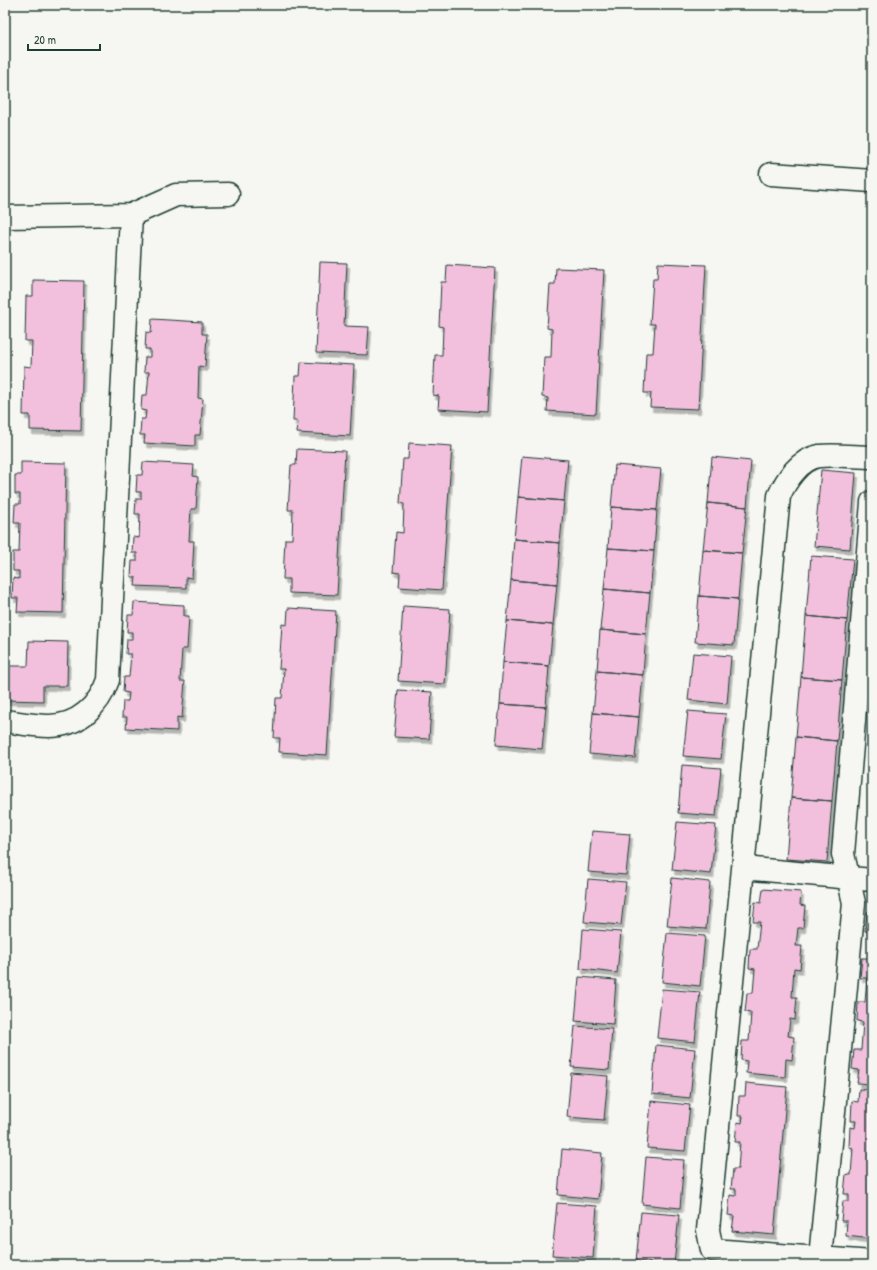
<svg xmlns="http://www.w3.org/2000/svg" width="877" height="1270" viewBox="0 0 877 1270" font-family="'Patrick Hand',sans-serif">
<defs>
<filter id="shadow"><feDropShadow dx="2.5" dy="4.5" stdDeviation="0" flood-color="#0004"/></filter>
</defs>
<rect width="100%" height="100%" fill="#f6f6f2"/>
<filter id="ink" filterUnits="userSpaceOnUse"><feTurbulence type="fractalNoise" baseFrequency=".025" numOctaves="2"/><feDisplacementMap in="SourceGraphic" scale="8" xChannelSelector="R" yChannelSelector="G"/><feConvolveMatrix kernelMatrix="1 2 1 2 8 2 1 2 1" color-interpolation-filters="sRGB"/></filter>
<g filter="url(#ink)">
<path fill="#f2bfdc" stroke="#1f3d34" filter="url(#shadow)" d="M 320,262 L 347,263 L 344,326 L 369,327 L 367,355 L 316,353 Z
M 658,263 L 706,265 L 698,409 L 650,407 L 651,393 L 644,393 L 646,353 L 653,353 L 655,324 L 650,324 L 653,279 L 657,279 Z
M 447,265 L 495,268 L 487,412 L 438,409 L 439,396 L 433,395 L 435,355 L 442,355 L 443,327 L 439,326 L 441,282 L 446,282 Z
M 556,268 L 604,270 L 596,414 L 547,411 L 548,398 L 542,397 L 544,357 L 551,357 L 552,329 L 547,328 L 550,284 L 555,284 Z
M 33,280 L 84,281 L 81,431 L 30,430 L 30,415 L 23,415 L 24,366 L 31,367 L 32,341 L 25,341 L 26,296 L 33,296 Z
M 152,319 L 202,322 L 202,334 L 207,334 L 205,367 L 199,366 L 198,398 L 203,399 L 200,435 L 195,435 L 195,446 L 144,443 L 145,435 L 140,435 L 141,419 L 145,419 L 146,411 L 141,410 L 142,395 L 147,395 L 149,372 L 144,372 L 145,357 L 150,357 L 150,349 L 145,349 L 146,332 L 151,333 Z
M 301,362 L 354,365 L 350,436 L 297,433 L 298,421 L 293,421 L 295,376 L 300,376 Z
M 409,443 L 452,446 L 442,590 L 399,587 L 400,573 L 393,572 L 396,532 L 403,533 L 404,504 L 400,503 L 403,459 L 408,459 Z
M 297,449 L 345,451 L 337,595 L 289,593 L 289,579 L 283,579 L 285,539 L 292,539 L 293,510 L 288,510 L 291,465 L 296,465 Z
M 522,456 L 568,460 L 564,501 L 518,497 Z
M 712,457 L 751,461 L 747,507 L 708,503 Z
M 21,462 L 66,463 L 63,613 L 17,612 L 18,598 L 12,598 L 13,578 L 19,579 L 19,571 L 13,571 L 13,552 L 19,552 L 20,523 L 14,523 L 15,504 L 20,504 L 20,494 L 15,494 L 15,475 L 21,475 Z
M 143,462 L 194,465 L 193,476 L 198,477 L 196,509 L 191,509 L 189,541 L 194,541 L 192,578 L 186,577 L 186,588 L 135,586 L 136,577 L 131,577 L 132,561 L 137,561 L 137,553 L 132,553 L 133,537 L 139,538 L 140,514 L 135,514 L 136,499 L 141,499 L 141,492 L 136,492 L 137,475 L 142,475 Z
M 615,465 L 661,469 L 657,510 L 611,507 Z
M 821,470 L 856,473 L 850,549 L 814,546 Z
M 518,497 L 564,501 L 560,543 L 514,539 Z
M 708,503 L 747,507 L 742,553 L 703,550 Z
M 611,507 L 657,510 L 654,551 L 608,548 Z
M 514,539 L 560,543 L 557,584 L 511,580 Z
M 608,548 L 654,551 L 650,593 L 604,589 Z
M 703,550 L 742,553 L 738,599 L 699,596 Z
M 811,556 L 853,559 L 847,620 L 806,616 Z
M 511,580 L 557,584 L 553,625 L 507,621 Z
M 604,589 L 650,593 L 646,634 L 600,630 Z
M 699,596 L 738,599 L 734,645 L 695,642 Z
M 134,602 L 184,605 L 184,616 L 189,616 L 187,649 L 182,649 L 180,681 L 185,681 L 182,718 L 177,717 L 177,731 L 126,728 L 127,717 L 122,717 L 123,701 L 128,701 L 129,693 L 123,692 L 124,677 L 129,677 L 131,654 L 126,654 L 127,639 L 132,639 L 132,632 L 127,632 L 128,615 L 133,615 Z
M 403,606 L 450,609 L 445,684 L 398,681 Z
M 288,608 L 336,611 L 327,755 L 279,752 L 280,738 L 274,738 L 276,698 L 282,698 L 284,669 L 279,669 L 282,624 L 287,625 Z
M 806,616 L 847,620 L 842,680 L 801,677 Z
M 507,621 L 553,625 L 549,666 L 503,662 Z
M 600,630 L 646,634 L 643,675 L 597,671 Z
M 29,641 L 68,642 L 67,686 L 43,686 L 43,701 L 5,700 L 5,666 L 28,666 Z
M 693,653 L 731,656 L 727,704 L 688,700 Z
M 503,662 L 549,666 L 546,707 L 500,704 Z
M 597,671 L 643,675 L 639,717 L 593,713 Z
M 801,677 L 842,680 L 837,741 L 796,737 Z
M 398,690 L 432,692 L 429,739 L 394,737 Z
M 500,704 L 546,707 L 542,749 L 496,745 Z
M 688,711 L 726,714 L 721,759 L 683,756 Z
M 593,713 L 639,717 L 635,758 L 589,754 Z
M 796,737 L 837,741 L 832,801 L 791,798 Z
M 682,765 L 721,768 L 716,816 L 678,813 Z
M 791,798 L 832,801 L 827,862 L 786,859 Z
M 677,822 L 716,825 L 711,874 L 672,870 Z
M 592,831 L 630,834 L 626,875 L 588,872 Z
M 672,878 L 710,882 L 706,929 L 667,926 Z
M 588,879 L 626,882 L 621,925 L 584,922 Z
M 763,889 L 801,892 L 800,905 L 805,906 L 803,928 L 798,928 L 796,946 L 802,946 L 800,969 L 794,968 L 792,997 L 797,997 L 795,1020 L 790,1019 L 788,1036 L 794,1037 L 792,1060 L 786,1059 L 785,1077 L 746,1073 L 747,1061 L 741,1060 L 742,1041 L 749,1041 L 751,1013 L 745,1012 L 747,993 L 753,993 L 755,969 L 749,968 L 750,949 L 757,949 L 760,922 L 753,922 L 755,902 L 761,903 Z
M 867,912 L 872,912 L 872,1084 L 857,1083 L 859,1070 L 852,1069 L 854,1050 L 861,1050 L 863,1022 L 857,1021 L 858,1002 L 865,1002 L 867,978 L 860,978 L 862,958 L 869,958 L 871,932 L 865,931 Z
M 583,929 L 621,932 L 617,973 L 580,969 Z
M 667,933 L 705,936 L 700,986 L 662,982 Z
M 579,977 L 616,980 L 613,1024 L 575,1021 Z
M 662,989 L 700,992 L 695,1042 L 657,1038 Z
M 575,1026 L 612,1029 L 609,1070 L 571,1067 Z
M 656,1045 L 695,1049 L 690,1098 L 652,1094 Z
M 571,1073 L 608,1076 L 604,1120 L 567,1117 Z
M 746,1083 L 787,1087 L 774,1235 L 732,1231 L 734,1216 L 728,1215 L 730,1195 L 736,1196 L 736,1189 L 731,1189 L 733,1169 L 738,1169 L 740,1142 L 735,1142 L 737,1122 L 742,1123 L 743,1116 L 738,1116 L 739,1096 L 745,1096 Z
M 859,1089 L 872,1090 L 872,1239 L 846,1236 L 847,1221 L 841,1221 L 843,1201 L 849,1201 L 849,1194 L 844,1194 L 846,1174 L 851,1175 L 853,1148 L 849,1147 L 850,1127 L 855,1128 L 856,1121 L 851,1121 L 852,1101 L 858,1102 Z
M 651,1101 L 690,1105 L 685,1151 L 647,1148 Z
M 562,1149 L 602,1153 L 598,1199 L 558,1195 Z
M 646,1157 L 684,1160 L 680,1208 L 642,1204 Z
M 557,1203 L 597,1206 L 593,1258 L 552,1255 Z
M 641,1212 L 679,1215 L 674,1265 L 636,1261 Z"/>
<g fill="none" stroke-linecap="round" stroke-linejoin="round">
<defs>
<path id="minor" d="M 771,174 L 872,181
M 5,217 L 131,215 L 176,195 L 228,194
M 872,457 C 857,457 834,454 819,456 C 800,459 786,480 779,496 L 708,1230 L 712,1250 L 872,1262
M 5,721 C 19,723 34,726 49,726 C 78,726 99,706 108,680 L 131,215
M 743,868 L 872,880
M 820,1258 L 854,903 L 843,854 L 872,502"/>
</defs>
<use href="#minor" stroke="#1f3d34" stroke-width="25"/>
<use href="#minor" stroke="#f6f6f2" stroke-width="22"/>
</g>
</g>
<rect width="877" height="1270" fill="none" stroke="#f6f6f2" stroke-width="20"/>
<rect x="10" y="10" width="857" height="1250" fill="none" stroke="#1f3d34" stroke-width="1.5" filter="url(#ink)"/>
<path d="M28 44v6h72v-6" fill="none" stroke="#1f3d34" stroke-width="2"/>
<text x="34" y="44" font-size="12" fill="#1f3d34" stroke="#f6f6f2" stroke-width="3" paint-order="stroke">20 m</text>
</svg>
